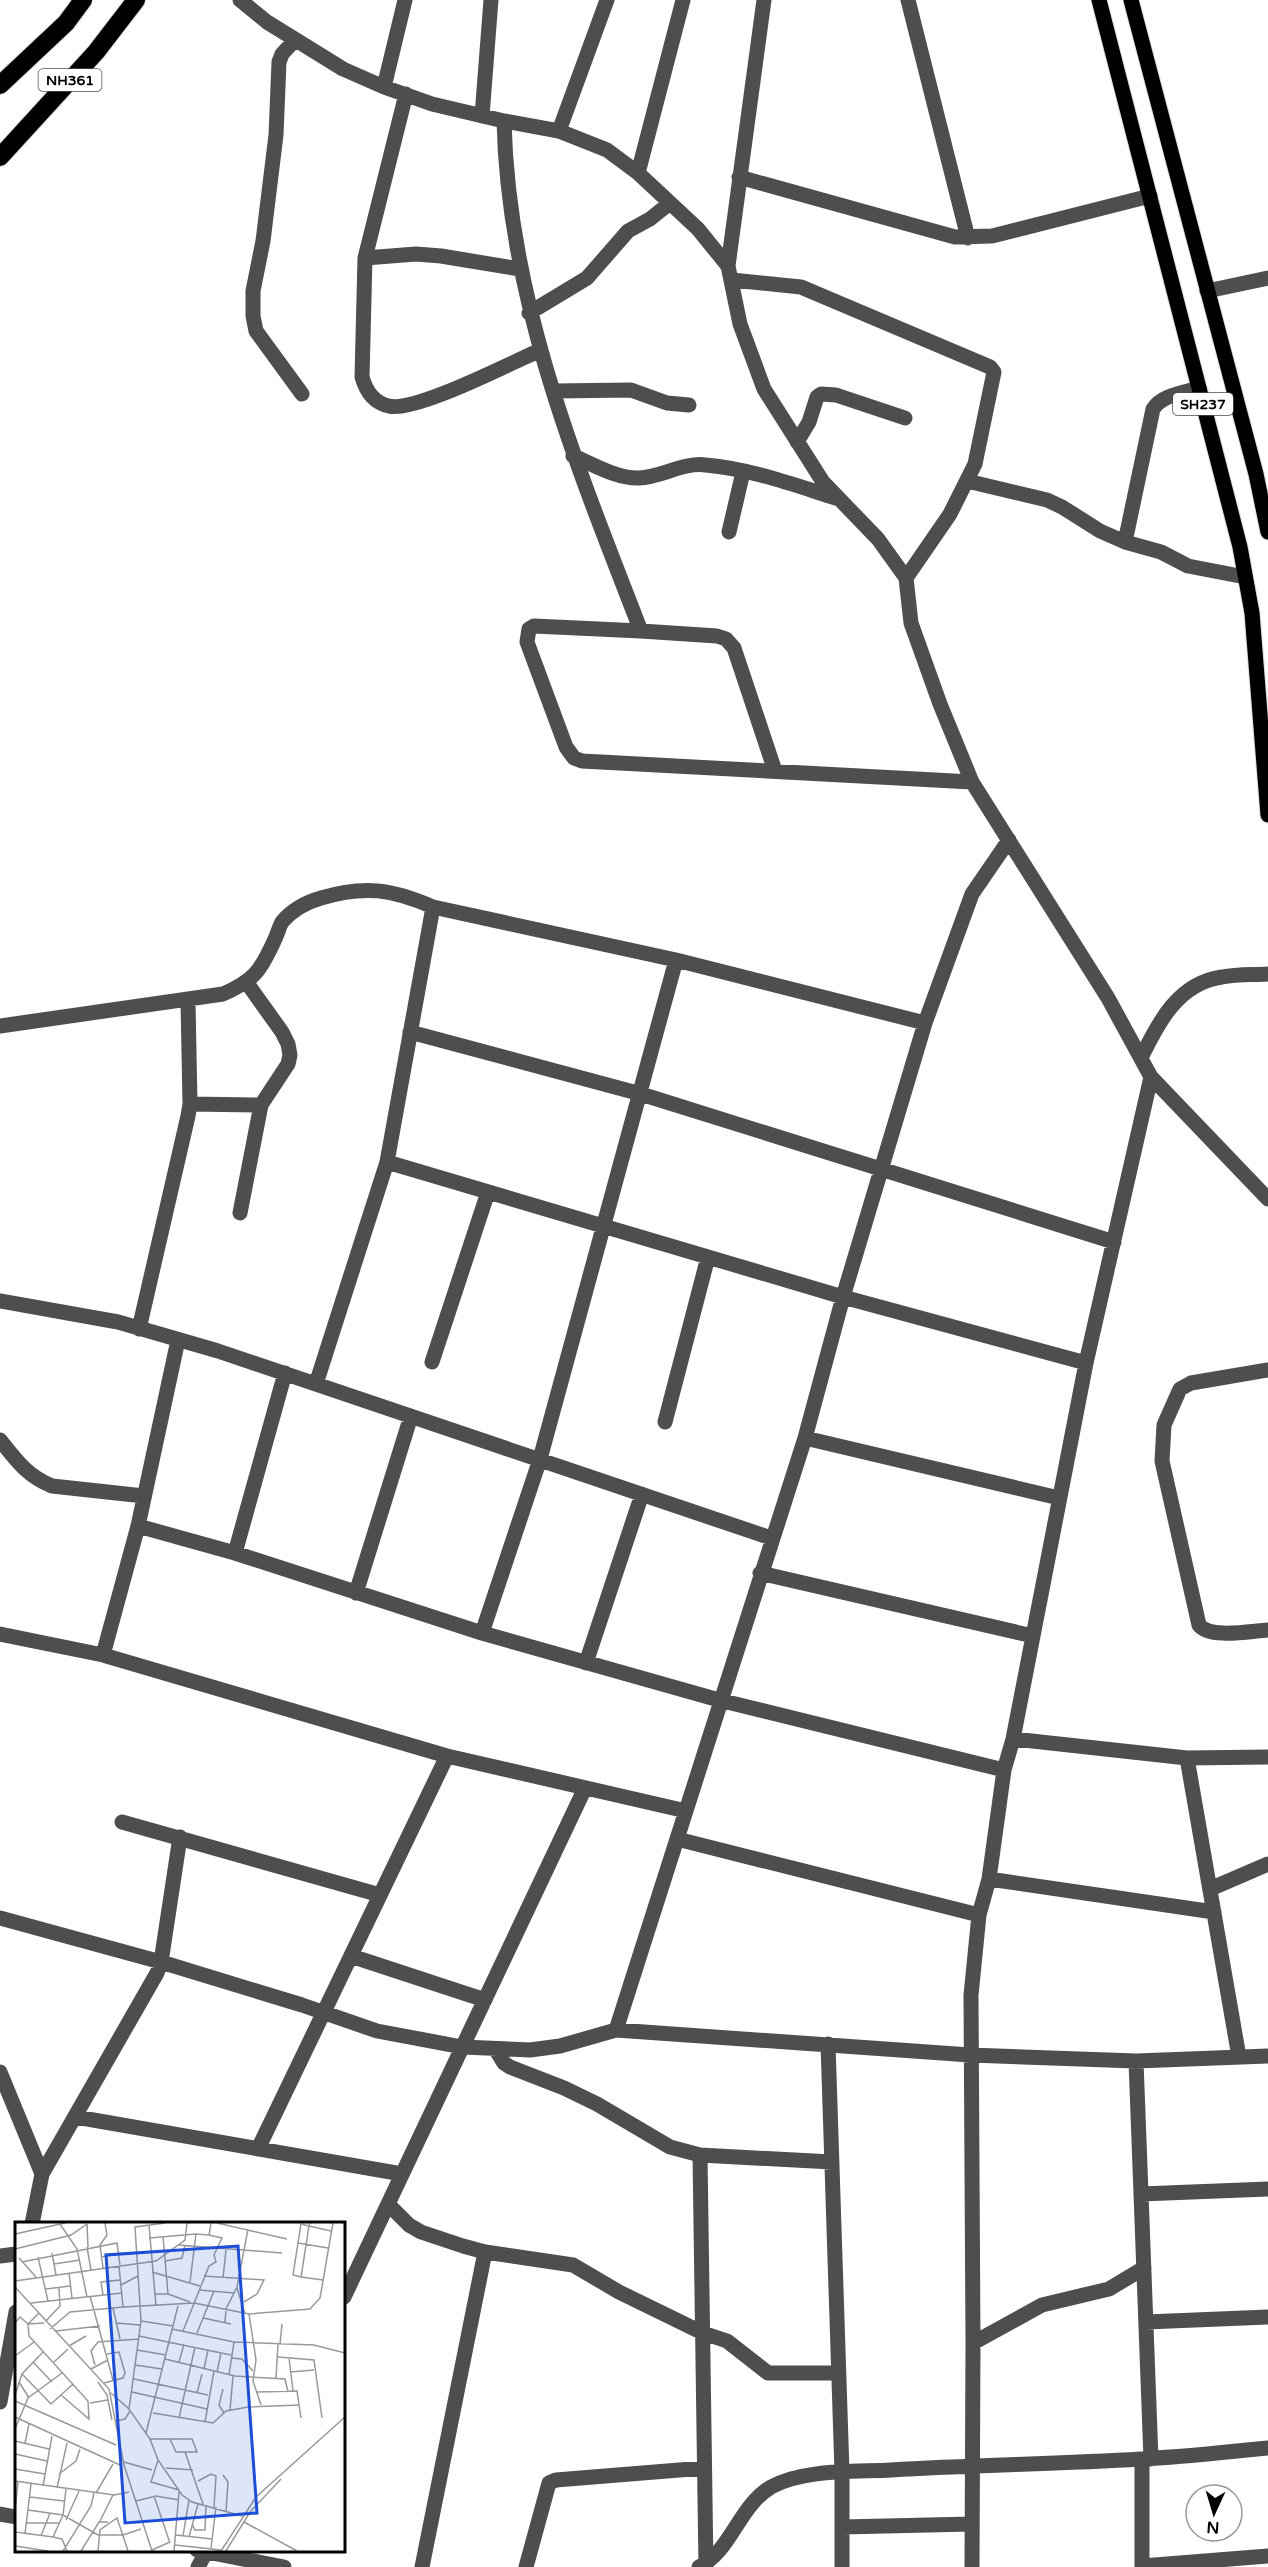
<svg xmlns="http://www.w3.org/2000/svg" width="1268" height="2567" viewBox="0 0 1268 2567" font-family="'Varela Round',sans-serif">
<rect width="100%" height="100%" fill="#fff"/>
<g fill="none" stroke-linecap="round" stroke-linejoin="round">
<defs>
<path id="major" d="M 1099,0 L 1240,547 L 1252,613 L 1268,815
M 1131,0 L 1256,474 L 1268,532"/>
<path id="highway" d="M 0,85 L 66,23 L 83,0
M 0,157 L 96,52 L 136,0"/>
</defs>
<use href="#major" stroke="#dbdbdb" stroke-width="17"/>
<use href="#highway" stroke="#dbdbdb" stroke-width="20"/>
<path stroke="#4e4e4e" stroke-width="15" d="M 240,0 L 267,22 L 343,69 L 384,87 L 432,104 L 504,121 L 559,131 L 607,150 L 638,173 L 698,229 L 728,266 L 740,324 L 764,389 L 823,482 L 878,539 L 906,578 L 911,623 L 940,704 L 972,782 L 1108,998 L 1151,1077 L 1268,1199
M 908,0 L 968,238
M 295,40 L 282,54 L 279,62 L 276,135 L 263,241 L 253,291 L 253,316 L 256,331 L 302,394
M 384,87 L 405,0
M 406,94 L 365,258 L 362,377 C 366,391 374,403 389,406 C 415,413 512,362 541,350
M 482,116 L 491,0
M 504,121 C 508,300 577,466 641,631 L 717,636 L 726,639 L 734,648 L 775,771
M 559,131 L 607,0
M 638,173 L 683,0
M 739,177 L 955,237 L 992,236 L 1150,196
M 365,258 L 416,254 L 441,256 L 520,269
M 728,266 L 764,0
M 732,280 L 801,287 L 990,367 L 994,372 L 975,464 L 950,514 L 906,578
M 1207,291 L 1268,278
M 529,313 L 587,278 L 628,231 L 650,219 L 670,203
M 554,391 L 631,390 L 667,403 L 689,405
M 797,442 L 809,422 L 817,397 L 821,394 L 836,395 L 905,418
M 573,456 C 593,464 617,479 639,478 C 662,477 683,462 706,465 C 751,469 794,485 836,498
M 967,481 L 1047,500 L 1062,507 L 1100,531 L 1125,542 L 1161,552 L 1188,566 L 1245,577
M 729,532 L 743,472
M 1125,542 L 1153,409 C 1162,395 1183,393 1199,388
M 641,631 L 534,626 L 529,629 L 527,642 L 566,747 L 574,758 L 582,761 L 972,782
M 0,1026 L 223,994 C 255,980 261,970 275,939 C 278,933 279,927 282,922 C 292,910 307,902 321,898 C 364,885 392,889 433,907 L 676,960 L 925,1023
M 410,1032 L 641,1094 L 1114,1242
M 1141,1058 C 1158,1023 1178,983 1222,977 C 1237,974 1253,975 1268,974
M 190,1104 L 261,1105
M 387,1162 L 843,1297 L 1086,1363
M 240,1213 L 261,1105 L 288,1064 L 290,1055 L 288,1044 L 282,1032 L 247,983
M 0,1301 L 118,1322 L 218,1351 L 771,1538
M 139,1329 L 188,1116 L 190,1104 L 188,1001
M 432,1362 L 488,1192
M 1268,1370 L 1191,1383 L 1180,1389 L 1164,1425 L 1162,1461 L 1199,1625 C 1210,1639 1250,1631 1268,1630
M 316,1384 L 387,1162 L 433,907
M 665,1422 L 708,1257
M 805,1438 L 1059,1498
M 0,1440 C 16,1460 27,1476 52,1486 L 144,1496
M 138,1526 L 235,1553 L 482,1633 L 719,1700 L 1004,1770
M 235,1553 L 285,1373
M 760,1573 L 1033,1636
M 356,1593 L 411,1416
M 482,1633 L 540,1459 L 676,960
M 0,1634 L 103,1655 L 447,1756 L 686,1811
M 103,1655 L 138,1526 L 178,1340
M 586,1663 L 642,1494
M 1013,1739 L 1187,1758 L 1268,1757
M 1187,1758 L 1239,2057
M 122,1822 L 380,1895
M 677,1839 L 979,1915
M 989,1879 L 1214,1912
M 1210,1889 L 1268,1864
M 0,1918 L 161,1962 L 302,2005 L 377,2031 L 462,2047 L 530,2050 L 560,2046 L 616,2030 L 970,2055 L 1136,2061 L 1268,2056
M 351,1956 L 485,2000
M 616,2030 L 805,1438 L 843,1297 L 925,1023 L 972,894 L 1009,840
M 828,2044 L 842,2472 L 842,2567
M 496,2050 L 504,2063 L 510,2067 L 564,2088 L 597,2104 L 670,2147 L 700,2155
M 1136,2061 L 1151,2459
M 0,2072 L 42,2174
M 76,2117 L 402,2174
M 258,2149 L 447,1756
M 1141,2194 L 1268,2189
M 388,2204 L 409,2225 L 421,2232 L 463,2246 L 485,2252 L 573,2265 L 619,2292 L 703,2333 L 727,2341 L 768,2373 L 839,2373
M 32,2224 L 42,2174 L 157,1973 L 161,1962 L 180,1837
M 0,2256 L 16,2254
M 344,2297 L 585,1788
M 1146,2322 L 1268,2317
M 973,2343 L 1042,2305 L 1109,2289 L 1144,2268
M 0,2402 L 16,2312
M 1142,2459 L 1142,2567
M 0,2514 L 16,2517
M 842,2527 L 972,2524
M 197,2550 L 284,2567
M 1142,2566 L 1268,2556
M 198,2567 L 207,2550
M 422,2567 L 485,2252
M 526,2567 L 549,2483 L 556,2480 L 704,2468
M 699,2567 C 731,2551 739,2506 771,2487 C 803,2469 855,2472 891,2470 C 975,2465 1058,2464 1141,2459 C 1184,2457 1226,2452 1268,2448
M 706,2567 L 700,2155 L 832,2162
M 972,2567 L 973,2343 L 971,1995 L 979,1915 L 989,1879 L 1004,1770 L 1013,1739 L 1086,1363 L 1151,1077"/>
<use href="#major" stroke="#000" stroke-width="15"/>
<use href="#highway" stroke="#000" stroke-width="18"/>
</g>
<g text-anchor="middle" stroke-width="4.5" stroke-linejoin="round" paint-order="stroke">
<g fill="#fff" stroke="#4c4c4c" stroke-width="1.5">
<rect x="38.5" y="69" width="63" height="22" rx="4.5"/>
<rect x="1173" y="393" width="60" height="22" rx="4.5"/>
</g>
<g font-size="14" font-weight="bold" fill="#000">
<text x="70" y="85">NH361</text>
<text x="1203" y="409">SH237</text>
</g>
</g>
<g transform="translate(15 2222)">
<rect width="330" height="330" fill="#fff"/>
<path fill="none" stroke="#999" stroke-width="1.5" d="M 202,1 L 272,17M 295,1 L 294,4 L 286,55 L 278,53 L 286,2 L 294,4 L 316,9M 45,2 L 62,27 L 72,75M 72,2 L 73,25M 134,3 L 141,84M 0,12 L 50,1M 134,16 L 181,12M 283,21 L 313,26M 164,23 L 267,31M 72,25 L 76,48M 0,27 L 56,13 L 72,2M 37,31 L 41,53M 23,35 L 33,79M 86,35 L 104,32M 4,36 L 21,55M 150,39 L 167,36 L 170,23M 7,40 L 102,21 L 105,43M 39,42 L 65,38M 104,44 L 108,85M 88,46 L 85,23 L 92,13 L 90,1M 137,50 L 185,64M 54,51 L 57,76M 189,54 L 249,58 L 242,72 L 229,80M 286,55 L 308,58M 208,56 L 211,28M 0,59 L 141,39 L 170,18 L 172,1M 175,60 L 181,12 L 194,13 L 196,1M 106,63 L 123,54M 0,65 L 94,167 L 109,243 L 137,329M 222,66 L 230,92M 31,67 L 55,64M 184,68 L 219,71M 140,72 L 153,72 L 148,14M 153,72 L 175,80M 88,73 L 86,60 L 105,58M 75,74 L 98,158M 16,81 L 107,71M 98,86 L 105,117M 24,91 L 13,102 L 14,114 L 73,179 L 74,197 L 46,173M 234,92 L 241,138 L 238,159 L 246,183M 188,96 L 216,102M 31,99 L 45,84 L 44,66M 126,99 L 158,104M 0,101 L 5,95 L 13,102 L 29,101M 101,101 L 125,103M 210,101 L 211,87 L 222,65 L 233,7M 35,107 L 55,90 L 108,85 L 179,81 L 234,92 L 295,87 L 305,76 L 318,1M 157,107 L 219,120 L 299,123 L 330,131M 41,109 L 85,104M 168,109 L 194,44 L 201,40 L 199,33 L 207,16 L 194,13M 182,111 L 199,69M 124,114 L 216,133M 265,122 L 267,102M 54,124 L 71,114M 122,128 L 151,133M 0,134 L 19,120M 263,135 L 299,138 L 307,196M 216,136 L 227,137 L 238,149M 274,136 L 278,169M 150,137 L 220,154 L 270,157 L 273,170M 18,140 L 37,160M 164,140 L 169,122M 38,141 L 53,127M 80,143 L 76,129 L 83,120 L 124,117M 120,143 L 147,147M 76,147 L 93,138M 189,147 L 193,128M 202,150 L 206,131M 275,150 L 299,148M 7,152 L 36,182 L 58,162M 214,153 L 219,120M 261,156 L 263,122M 119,157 L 193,173M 4,160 L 14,176M 83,160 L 92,173 L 97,198M 89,161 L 108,156 L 110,151 L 104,130 L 92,132M 208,167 L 204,183 L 209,191M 117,170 L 192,187M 242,170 L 282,169 L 286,196M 96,171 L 114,187 L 135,217 L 143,238 L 167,273 L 177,280 L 227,294M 182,171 L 187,152M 0,173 L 7,152 L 28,130M 0,179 L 101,223M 75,181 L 93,178M 114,187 L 126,99 L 120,5 L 150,1M 215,188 L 218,154M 138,191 L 198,201 L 211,189 L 233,185 L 285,183M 0,195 L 105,243M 164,196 L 180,125M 101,199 L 110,197 L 115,189M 190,200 L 199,149M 0,207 L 13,176 L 47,151M 131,211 L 163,84M 135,217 L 177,217 L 182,230 L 170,230M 155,217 L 161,230 L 170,230 L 188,282M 0,219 L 34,227M 10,221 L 14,202M 0,232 L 32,239M 143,238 L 136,260 L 164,268M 109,240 L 137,248M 151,246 L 178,248M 0,247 L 30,252M 44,252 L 61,239 L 65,227M 208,253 L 213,260 L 211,289M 0,259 L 99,273 L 114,270M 183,259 L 196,252 L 201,254 L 199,285M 28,264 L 37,214M 42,266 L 52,221M 81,271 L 98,242M 139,274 L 155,321M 15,275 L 49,279M 121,279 L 141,274 L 164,278M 0,288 L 3,260M 13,288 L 48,293 L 83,313 L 108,313 L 126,307M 51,298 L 64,269M 85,299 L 98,273M 229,300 L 282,329M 11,301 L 45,301M 177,302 L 180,308 L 190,308 L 191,283M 0,310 L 38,315 L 48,293 L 51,267M 10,312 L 16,262M 161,313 L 197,317M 26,314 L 35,291M 168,314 L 174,278M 38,315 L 47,317 L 52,329M 174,315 L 183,282M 160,323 L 206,328M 0,324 L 33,329M 196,326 L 201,285M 137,328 L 155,320M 48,329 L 76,284 L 79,271M 66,329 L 84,300 L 93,300M 83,329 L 85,308 L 102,296 L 113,329M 159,329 L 164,270M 206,329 L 241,275 L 330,195M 211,329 L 235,290 L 266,257"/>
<path fill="#1d4ed8" fill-opacity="0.15" stroke="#1d4ed8" stroke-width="3" d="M 223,24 L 242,291 L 110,301 L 91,33 Z"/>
<rect width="330" height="330" fill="none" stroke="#000" stroke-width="3"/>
</g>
<g transform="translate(1214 2513) rotate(184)"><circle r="28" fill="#ffffff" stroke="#999999" stroke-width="1.5"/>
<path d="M0-4.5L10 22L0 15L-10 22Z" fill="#000000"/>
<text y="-9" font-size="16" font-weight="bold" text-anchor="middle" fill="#000000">N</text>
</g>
</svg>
